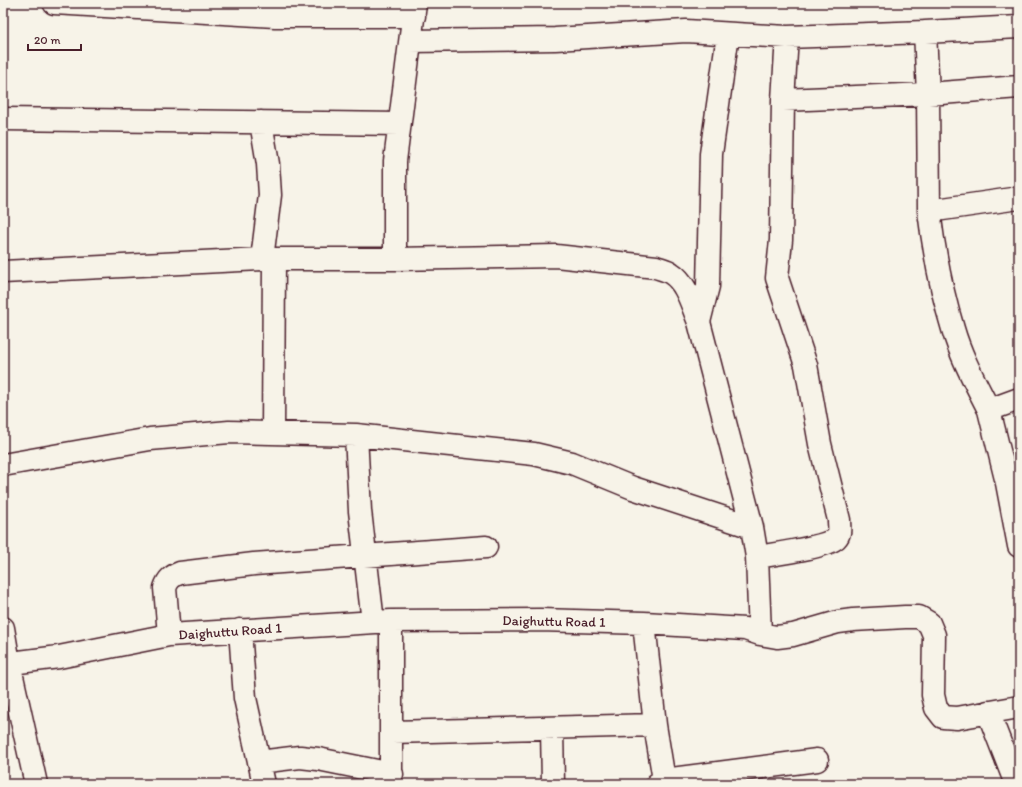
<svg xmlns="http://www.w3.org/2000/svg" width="1022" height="787" viewBox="0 0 1022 787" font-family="Itim,sans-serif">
<rect width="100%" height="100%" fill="#f7f3e8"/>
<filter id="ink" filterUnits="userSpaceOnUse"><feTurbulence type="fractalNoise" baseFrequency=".025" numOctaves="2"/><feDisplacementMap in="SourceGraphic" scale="8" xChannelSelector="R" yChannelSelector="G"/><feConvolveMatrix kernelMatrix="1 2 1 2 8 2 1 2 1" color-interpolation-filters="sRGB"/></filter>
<g filter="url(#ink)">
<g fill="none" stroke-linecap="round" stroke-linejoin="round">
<defs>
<path id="minor" d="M 54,3 L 275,16 L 414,16
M 925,32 L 928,94 L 929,211
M 411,41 L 555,39 L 686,31 L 787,37 L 925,32 L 1019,27
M 783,100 L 928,94 L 1019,87
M 3,119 L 399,124
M 261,122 L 268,164 L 270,195 L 262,259
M 395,259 L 556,256 L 656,267 C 661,269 667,270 671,273 C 687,283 692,306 699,322 L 752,527
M 3,272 L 262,259 L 395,259 L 395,161 L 415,3
M 699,322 L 708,286 L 711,154 L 728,34
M 1019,399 L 989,410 L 1007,483 L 1019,546
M 989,410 C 976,384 961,357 953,329 C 941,290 934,251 929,211 L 1019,198
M 273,433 L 274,259
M 356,435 L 360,511 L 373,622
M 3,465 L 150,439 L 229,432 L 356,435 L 534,454 L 572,463 L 633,488 L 752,527 L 757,557 L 760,634
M 757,557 C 774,554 825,548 836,538 C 841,533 839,527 839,520 L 820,444 L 806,365 L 777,278 L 781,240 L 783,100 L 787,37
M 3,628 L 9,663 L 36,784
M 240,630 L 245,698 L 264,784
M 169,635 L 165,588 C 168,579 172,576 180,573 L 254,564 L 486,547
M 3,664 L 59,657 L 169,635 L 391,621 L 540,620 L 644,623 L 745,629 L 760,634 L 777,637 L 793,635 L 838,622 L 853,620 L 905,617 L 919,617 L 929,623 L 934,635 L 933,695 L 936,708 L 943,717 L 957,718 L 1019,707
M 988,712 L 1016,784
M 655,725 L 664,780
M 552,728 L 553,784
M 392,732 L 655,725 L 644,623
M 259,762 L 300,757 L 318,759 L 392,774
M 391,784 L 391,621
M 657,784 L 664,780 L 817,760"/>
</defs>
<use href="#minor" stroke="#4a1f2b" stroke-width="25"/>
<use href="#minor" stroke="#f7f3e8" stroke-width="22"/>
</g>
</g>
<g text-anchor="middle" stroke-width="4" stroke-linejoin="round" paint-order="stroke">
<g font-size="14" fill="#4a1f2b" stroke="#f7f3e8">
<text transform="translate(554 621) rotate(1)" y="5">Daighuttu Road 1</text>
<text transform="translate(230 631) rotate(-4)" y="5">Daighuttu Road 1</text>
</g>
</g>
<rect width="1022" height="787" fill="none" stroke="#f7f3e8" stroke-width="16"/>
<rect x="8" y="8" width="1006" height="771" fill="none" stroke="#4a1f2b" stroke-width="1.5" filter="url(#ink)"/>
<path d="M28 44v6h53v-6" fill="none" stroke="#4a1f2b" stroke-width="2"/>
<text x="34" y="44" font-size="12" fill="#4a1f2b" stroke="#f7f3e8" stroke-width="3" paint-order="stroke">20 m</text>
</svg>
